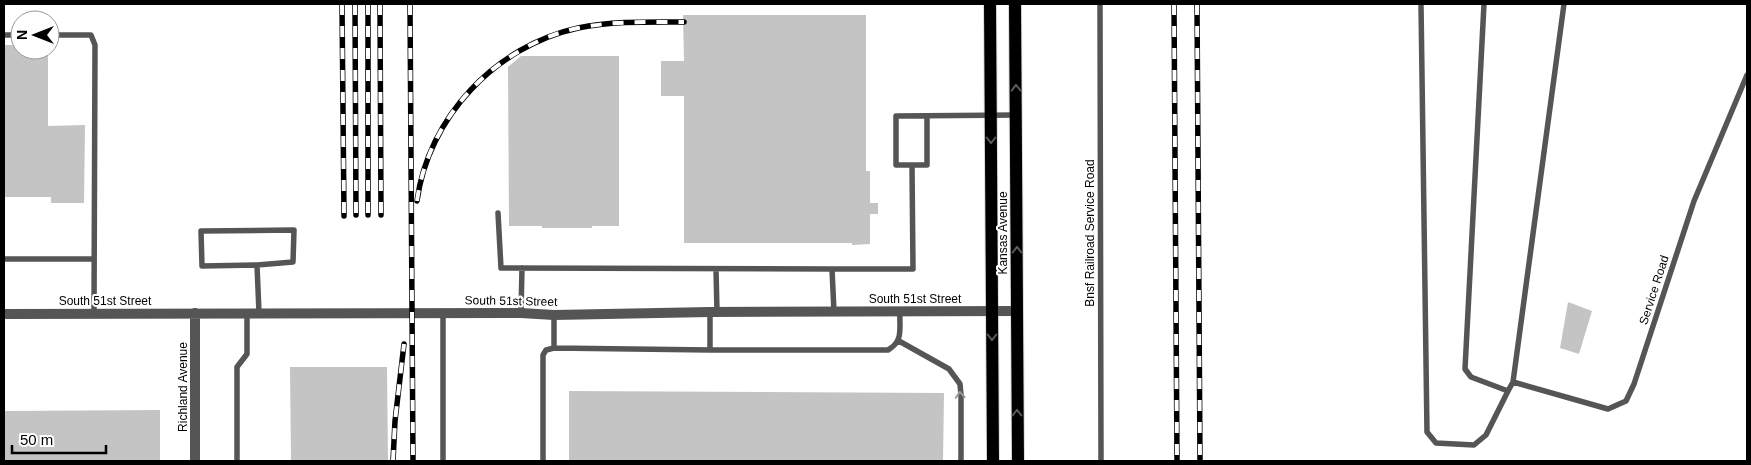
<svg xmlns="http://www.w3.org/2000/svg" width="1751" height="465" viewBox="0 0 1751 465" font-family="Helvetica,sans-serif">
<rect width="100%" height="100%" fill="#fff"/>
<path fill="#c4c4c4" d="M 683,15 L 866,15 L 866,171 L 870,171 L 870,203 L 878,203 L 878,214 L 870,214 L 870,244 L 852,245 L 852,243 L 684,243 L 684,96 L 661,96 L 661,61 L 684,61 Z
M 4,45 L 20,45 L 20,50 L 48,50 L 48,126 L 85,125 L 84,203 L 51,203 L 51,197 L 4,197 Z
M 521,56 L 619,56 L 619,226 L 592,226 L 592,228 L 542,228 L 542,226 L 509,226 L 508,67 Z
M 1568,302 L 1592,311 L 1579,354 L 1560,348 Z
M 290,367 L 387,367 L 388,461 L 291,461 Z
M 569,391 L 944,393 L 943,461 L 569,461 Z
M 160,410 L 160,461 L 4,461 L 4,411 Z"/>
<g fill="none" stroke-linecap="round" stroke-linejoin="round">
<defs>
<path id="primary" d="M 990,4 L 993,461
M 1015,4 L 1018,461"/>
</defs>
<use href="#primary" stroke="#dbdbdb" stroke-width="14"/>
<path stroke="#555" stroke-width="5.5" d="M 1100,4 L 1101,461
M 1421,4 L 1427,432 L 1436,443 L 1474,445 L 1486,435 L 1508,391
M 1484,4 L 1465,369 L 1471,377 L 1508,391 L 1513,382 L 1564,4
M 4,35 L 20,35
M 50,35 L 91,35 L 95,45 L 94,314
M 927,116 L 927,165 L 896,165 L 896,116 L 1016,115
M 498,213 L 501,268 L 832,269
M 294,230 L 293,262 L 257,265 L 202,266 L 201,231 Z
M 4,259 L 94,259
M 257,265 L 259,313
M 716,269 L 717,312
M 710,312 L 710,350 L 888,350 C 904,341 899,328 900,312
M 834,312 L 832,269 L 913,269 L 912,165
M 521,313 L 522,268
M 899,341 L 949,369 L 960,384 L 961,395 L 961,461
M 554,348 L 710,350
M 1513,382 L 1608,409 L 1626,401 L 1634,384 L 1694,201 L 1747,75
M 237,461 L 237,367 L 247,354 L 247,313
M 443,461 L 443,313
M 543,461 L 543,355 L 546,350 L 554,348 L 554,315"/>
<path stroke="#555" stroke-width="10" d="M 195,313 L 195,461
M 4,314 L 521,313 L 554,315 L 710,312 L 1017,311"/>
<use href="#primary" stroke="#000" stroke-width="12"/>
<defs>
<path id="rail" d="M 342,4 L 344,216
M 355,4 L 356,215
M 368,4 L 368,215
M 380,4 L 381,215
M 410,4 L 413,461
M 1174,4 L 1177,461
M 1197,4 L 1200,461
M 417,201 C 428,118 495,46 578,28 C 613,21 648,22 684,22
M 393,461 L 395,421 L 404,344"/>
</defs>
<use href="#rail" stroke="#000" stroke-width="5.5"/>
<use href="#rail" stroke="#fff" stroke-width="4" stroke-dasharray="11" stroke-linecap="butt"/>
</g>
<defs><path id="oneway-chevron" d="M-2-3.5L2.5 0L-2 3.5" fill="none" stroke-width="1.6" stroke-linecap="round" stroke-linejoin="round" transform="scale(1.25)"/></defs>
<g stroke="#595959">
<use href="#oneway-chevron" transform="translate(1016 88) rotate(-91)"/>
<use href="#oneway-chevron" transform="translate(991 140) rotate(90)"/>
<use href="#oneway-chevron" transform="translate(1017 250) rotate(-90)"/>
<use href="#oneway-chevron" transform="translate(992 337) rotate(90)"/>
<use href="#oneway-chevron" transform="translate(1017 413) rotate(-90)"/>
</g>
<use stroke="#999" href="#oneway-chevron" transform="translate(960 395) rotate(-94)"/>
<g text-anchor="middle" stroke-width="4" stroke-linejoin="round" paint-order="stroke">
<g font-size="12" fill="#000" stroke="#fff">
<text transform="translate(1003 233) rotate(-90)" y="4">Kansas Avenue</text>
<text transform="translate(1090 233) rotate(-90)" y="4">Bnsf Railroad Service Road</text>
<text transform="translate(1654 290) rotate(-72)" y="4">Service Road</text>
<text x="915" y="303">South 51st Street</text>
<text x="105" y="305">South 51st Street</text>
<text transform="translate(511 301) rotate(1)" y="4">South 51st Street</text>
<text transform="translate(183 387) rotate(-90)" y="4">Richland Avenue</text>
</g>
</g>
<rect width="1751" height="465" fill="none" stroke="#000000" stroke-width="10"/>
<g transform="translate(35 35) rotate(270)"><circle r="24" fill="#ffffff" stroke="#999999"/>
<path d="M0-4L9 19L0 12L-9 19Z" fill="#000000"/>
<text y="-8" font-size="14" font-weight="bold" text-anchor="middle" fill="#000000">N</text>
</g>
<path d="M12 445v8h94v-8" fill="none" stroke="#000000" stroke-width="2.5"/>
<text x="20" y="445" font-size="15" fill="#000000" stroke="#ffffff" stroke-width="4" paint-order="stroke">50 m</text>
</svg>
